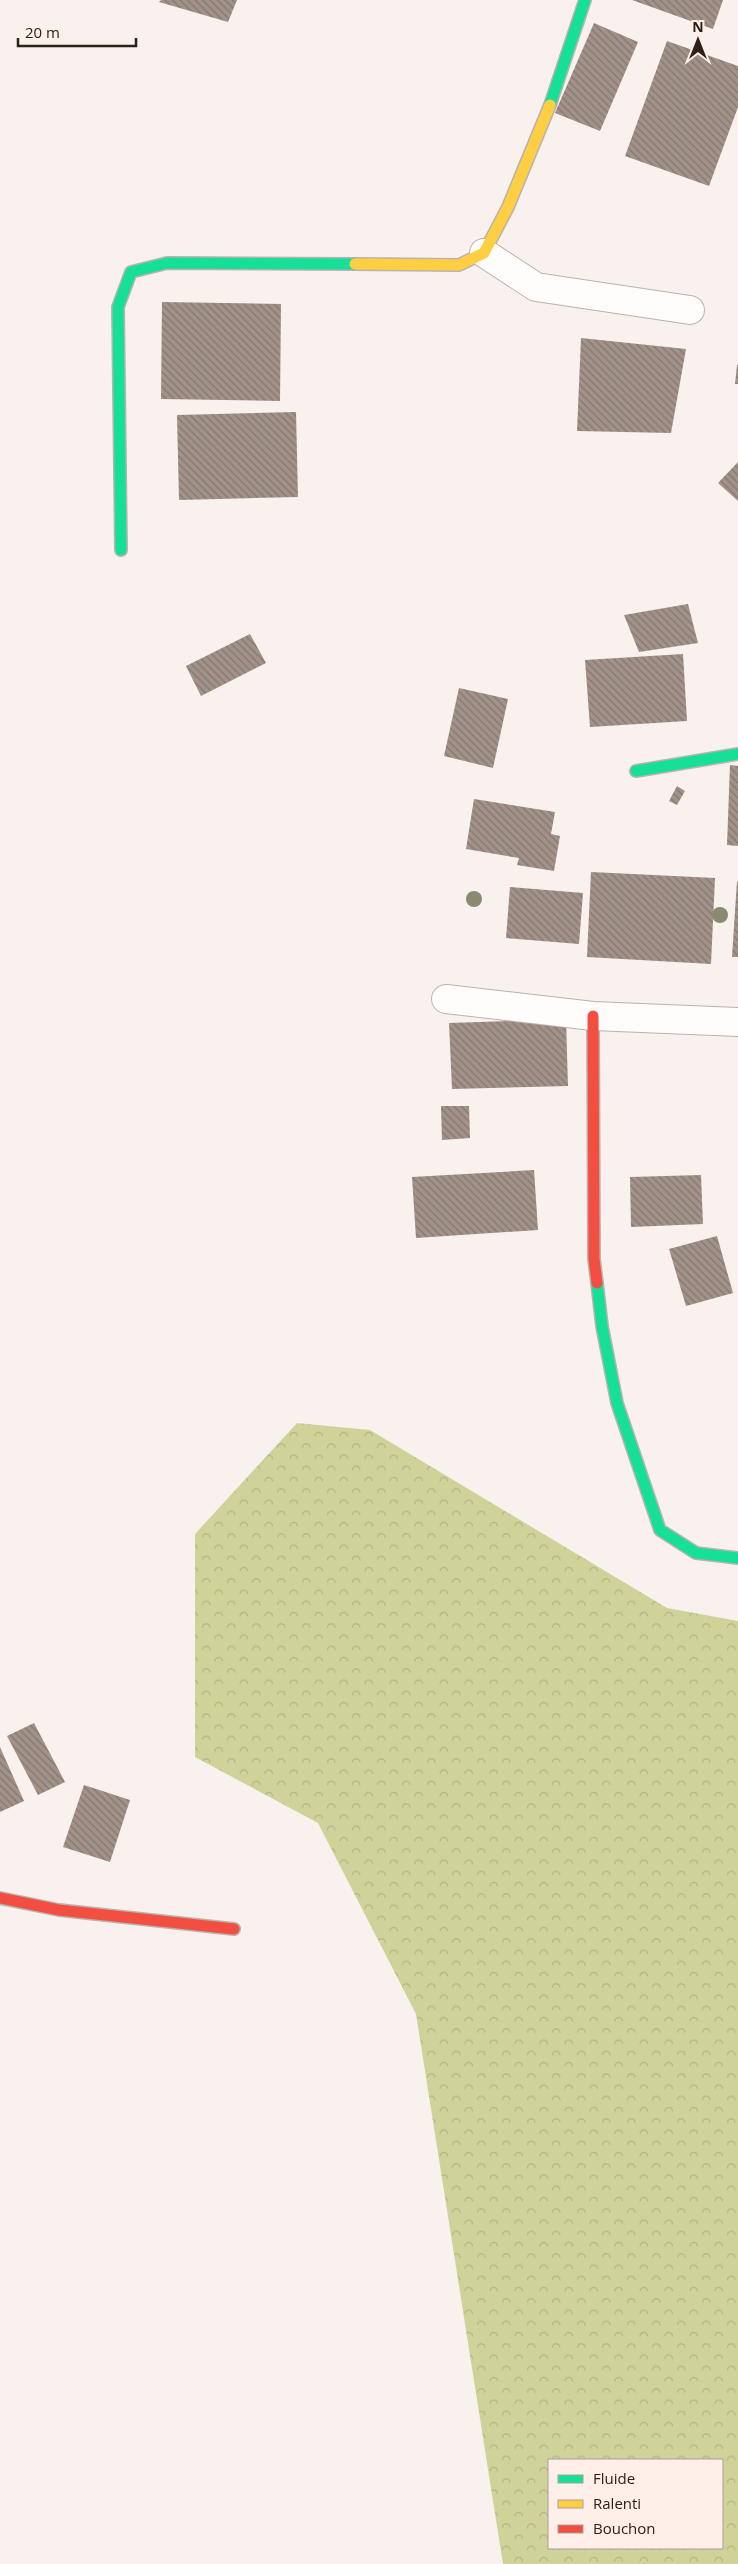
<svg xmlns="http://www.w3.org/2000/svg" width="738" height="2564" viewBox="0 0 738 2564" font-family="'Open Sans',sans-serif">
<defs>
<pattern id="forest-crowns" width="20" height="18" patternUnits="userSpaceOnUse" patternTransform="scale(1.25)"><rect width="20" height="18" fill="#cfd39a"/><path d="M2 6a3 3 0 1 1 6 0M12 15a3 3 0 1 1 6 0" fill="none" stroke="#b2b584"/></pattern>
<pattern id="building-back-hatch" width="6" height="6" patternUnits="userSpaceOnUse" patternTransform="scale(1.25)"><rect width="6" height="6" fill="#a29289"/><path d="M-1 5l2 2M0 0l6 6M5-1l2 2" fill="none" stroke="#84776f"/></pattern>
</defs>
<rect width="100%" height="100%" fill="#f9f1ee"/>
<path fill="url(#forest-crowns)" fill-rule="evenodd" d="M 297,1423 L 370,1430 L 667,1608 L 738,1621 L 738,2564 L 503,2564 L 416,2014 L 318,1823 L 195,1757 L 195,1534 ZM 549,2460 L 722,2460 L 722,2548 L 549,2548 Z"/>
<path fill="url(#building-back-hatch)" d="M 161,0 L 237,0 L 228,22 L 159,2 Z
M 632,0 L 723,0 L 713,29 Z
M 594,23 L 638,42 L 600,131 L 555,113 Z
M 667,41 L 738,66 L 738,107 L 709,186 L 625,156 Z
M 162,302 L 281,304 L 280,401 L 161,399 Z
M 581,338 L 686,349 L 671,433 L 577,431 Z
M 737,365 L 738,365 L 738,384 L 735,384 Z
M 296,412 L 298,497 L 179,500 L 177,415 Z
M 738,462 L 738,501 L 718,483 Z
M 688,604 L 698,643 L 639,652 L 624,615 Z
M 250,634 L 266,663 L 201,696 L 186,666 Z
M 683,654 L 687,721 L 590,727 L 585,660 Z
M 459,688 L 508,699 L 493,768 L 444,756 Z
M 730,765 L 738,766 L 738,846 L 727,845 Z
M 677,786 L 685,791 L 677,805 L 669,801 Z
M 474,799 L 555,812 L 551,834 L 560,836 L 554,871 L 517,865 L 519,858 L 466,849 Z
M 591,872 L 715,878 L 711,964 L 587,957 Z
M 737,881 L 738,882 L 738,957 L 732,957 Z
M 510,887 L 583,893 L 579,944 L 506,938 Z
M 566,1019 L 568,1086 L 452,1089 L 449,1023 Z
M 441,1106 L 469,1106 L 470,1138 L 442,1140 Z
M 534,1170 L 538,1230 L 416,1238 L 412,1177 Z
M 701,1175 L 703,1224 L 631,1227 L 630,1177 Z
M 717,1236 L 733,1293 L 686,1306 L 669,1249 Z
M 34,1723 L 65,1782 L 38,1795 L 7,1736 Z
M 0,1747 L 24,1801 L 0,1812 Z
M 84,1785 L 130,1800 L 110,1862 L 63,1847 Z"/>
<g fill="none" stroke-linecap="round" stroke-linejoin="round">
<defs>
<path id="street" d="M 484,253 L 536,287 L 690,310
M 446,999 L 593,1016 L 738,1022"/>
<path id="fast" d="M 550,105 L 585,0
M 121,550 L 118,307 L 131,272 L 167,263 L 355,264
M 636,771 L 738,754
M 597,1283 L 602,1326 L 617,1403 L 660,1530 L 696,1553 L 738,1558"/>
<path id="slow" d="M 355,264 L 459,265 L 484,253 L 508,207 L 550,105"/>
<path id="jam" d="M 593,1016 L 594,1259 L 597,1283
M 0,1898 L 59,1910 L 234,1929"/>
</defs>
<use href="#street" stroke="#bbb2ad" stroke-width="30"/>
<use href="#fast" stroke="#bbb2ad" stroke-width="14"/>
<use href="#slow" stroke="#bbb2ad" stroke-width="14"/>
<use href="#jam" stroke="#bbb2ad" stroke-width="14"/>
<use href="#street" stroke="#fefdfc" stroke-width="28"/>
<use href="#fast" stroke="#16e098" stroke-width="11"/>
<use href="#slow" stroke="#ffcf43" stroke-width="11"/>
<use href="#jam" stroke="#f24e42" stroke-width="11"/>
</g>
<g fill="#8a8a71">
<circle cx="474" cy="899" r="8"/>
<circle cx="720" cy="915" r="8"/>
</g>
<rect x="548" y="2459" width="175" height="90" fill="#fef0e9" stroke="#aa9d96"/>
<rect x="558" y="2475" width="25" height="8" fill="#16e098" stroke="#aa9d96"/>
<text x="593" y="2484" font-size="15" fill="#2c2019">Fluide</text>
<rect x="558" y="2500" width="25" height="8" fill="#ffcf43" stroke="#aa9d96"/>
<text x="593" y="2509" font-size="15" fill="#2c2019">Ralenti</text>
<rect x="558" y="2525" width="25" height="8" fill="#f24e42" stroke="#aa9d96"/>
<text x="593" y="2534" font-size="15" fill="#2c2019">Bouchon</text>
<g transform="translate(698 40)" stroke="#fef0e9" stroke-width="4" paint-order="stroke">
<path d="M0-4L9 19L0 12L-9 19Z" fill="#2c2019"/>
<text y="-8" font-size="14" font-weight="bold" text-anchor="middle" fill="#2c2019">N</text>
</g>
<path d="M18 38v8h118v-8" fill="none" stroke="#2c2019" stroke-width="2.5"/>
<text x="25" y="38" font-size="15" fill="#2c2019" stroke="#fef0e9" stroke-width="4" paint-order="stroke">20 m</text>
</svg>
